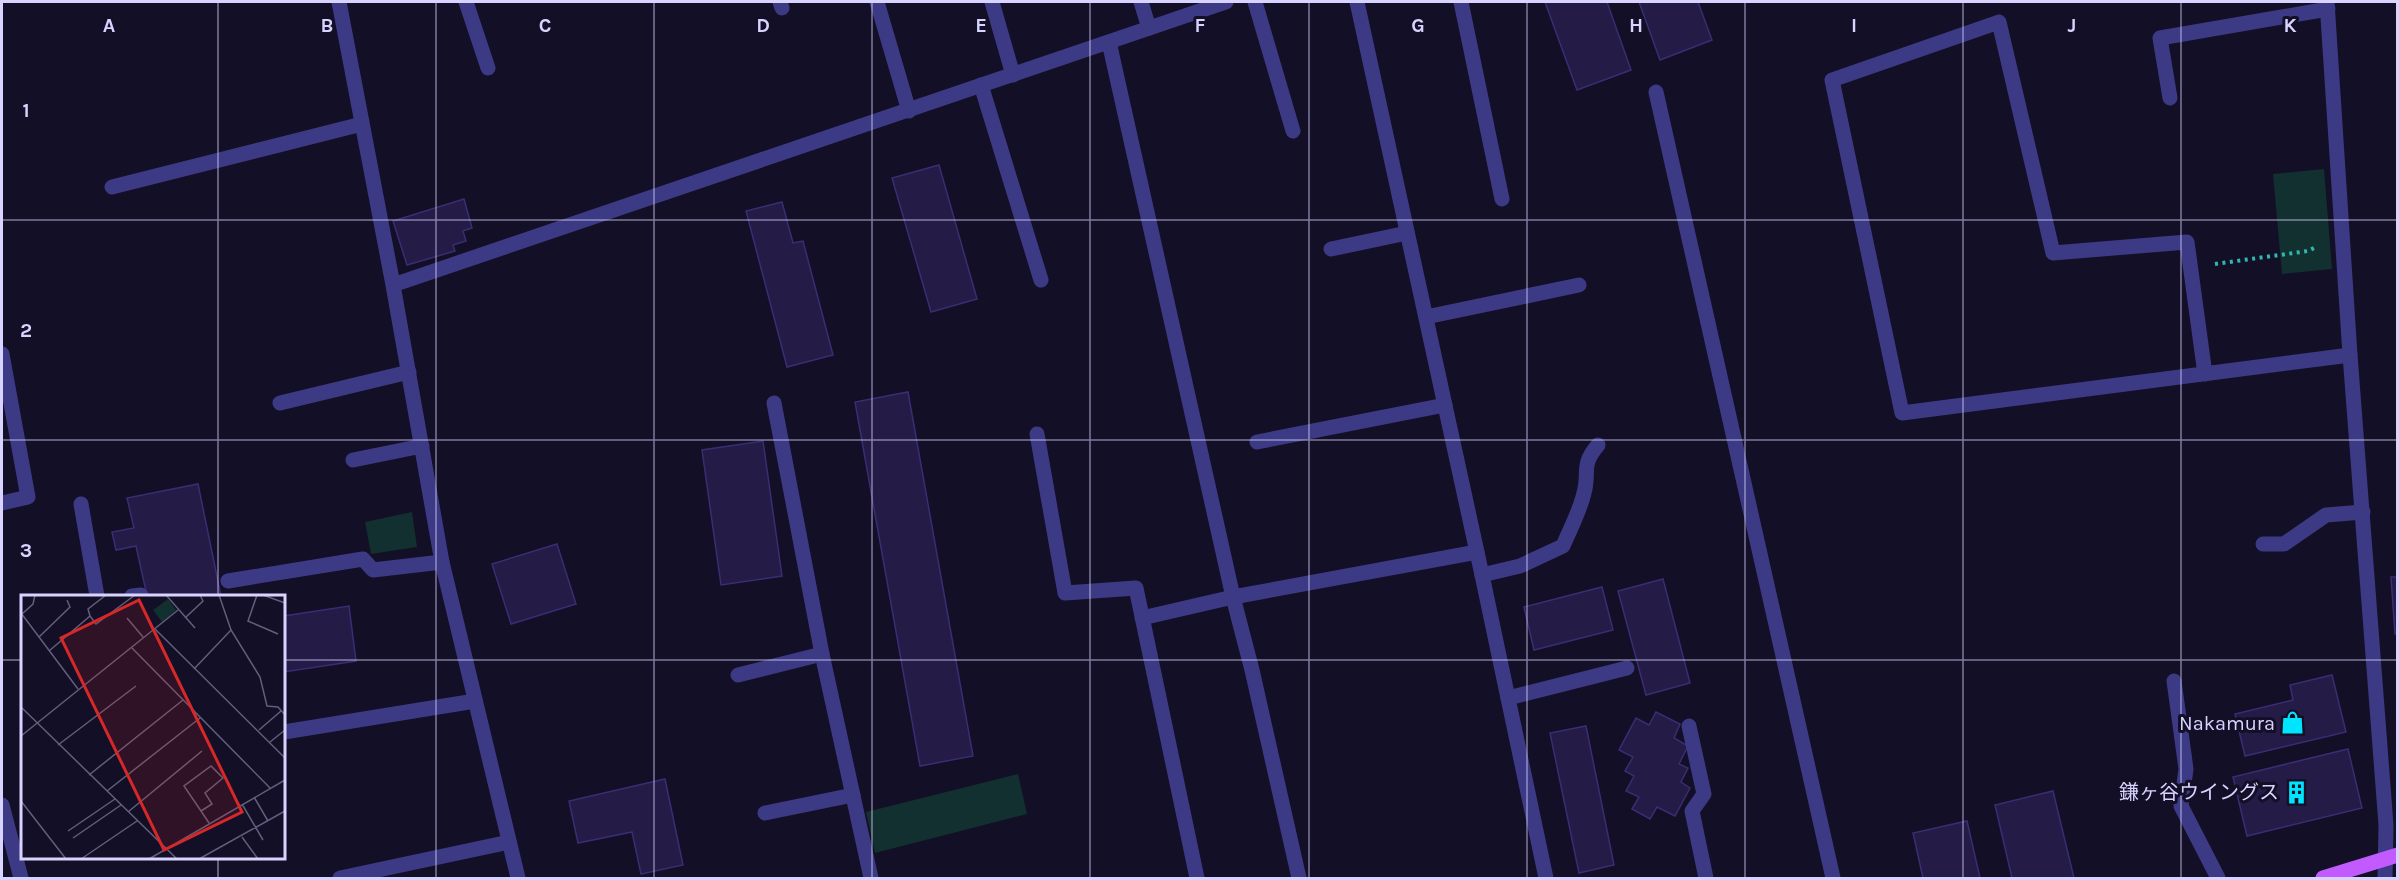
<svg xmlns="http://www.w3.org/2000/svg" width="2399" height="880" viewBox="0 0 2399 880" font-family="Karla,'Noto Sans JP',sans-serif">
<rect width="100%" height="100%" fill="#130f26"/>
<path fill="#12302f" d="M 2324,169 L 2332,269 L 2282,274 L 2273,174 Z
M 412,512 L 417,547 L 371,554 L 365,522 Z
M 1018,774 L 1027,814 L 875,853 L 866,812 Z"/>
<path fill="#241b47" stroke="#3b2d73" stroke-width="1.5" d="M 1545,2 L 1607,2 L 1631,70 L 1577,90 Z
M 1639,2 L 1698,2 L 1712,40 L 1660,60 Z
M 939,165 L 977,299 L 931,312 L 892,178 Z
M 464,199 L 472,228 L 463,231 L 466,241 L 453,245 L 455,251 L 407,265 L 393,221 Z
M 782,202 L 793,243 L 803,241 L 833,355 L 787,367 L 746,211 Z
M 908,392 L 973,756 L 920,766 L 855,402 Z
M 763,441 L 782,576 L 721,585 L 702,450 Z
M 198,484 L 221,596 L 147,596 L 136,546 L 116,550 L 112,532 L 134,528 L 127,498 Z
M 557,544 L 576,604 L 511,624 L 492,564 Z
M 2391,577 L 2398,577 L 2398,634 L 2395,634 Z
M 1663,579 L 1690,683 L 1646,695 L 1618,591 Z
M 1602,587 L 1613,630 L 1534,650 L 1524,607 Z
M 349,606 L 356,661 L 284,672 L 284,616 Z
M 2332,675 L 2346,732 L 2245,756 L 2235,714 L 2293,700 L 2290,685 Z
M 1656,712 L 1680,724 L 1674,738 L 1688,746 L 1679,764 L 1688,768 L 1681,782 L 1690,788 L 1675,816 L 1657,807 L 1650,819 L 1632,809 L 1639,797 L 1626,791 L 1634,776 L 1625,771 L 1633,757 L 1619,750 L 1636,718 L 1649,725 Z
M 1586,726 L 1614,865 L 1579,873 L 1550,733 Z
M 2348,749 L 2362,808 L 2247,836 L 2233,777 Z
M 665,779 L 683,865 L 641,874 L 632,832 L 578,843 L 569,801 Z
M 2053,791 L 2074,878 L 2012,878 L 1995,805 Z
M 1967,821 L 1980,878 L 1923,878 L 1913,833 Z"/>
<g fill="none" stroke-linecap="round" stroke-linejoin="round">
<path stroke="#2fb8b0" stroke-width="4" stroke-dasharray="3 4.5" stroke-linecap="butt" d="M 2215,264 L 2308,251 L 2316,247"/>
<path stroke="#3d3a85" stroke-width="15" d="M 466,2 L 488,68
M 780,2 L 782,8
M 877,2 L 909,111
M 992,2 L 1013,75
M 1141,2 L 1149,28
M 1255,2 L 1293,131
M 1461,2 L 1502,199
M 981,85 L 1041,280
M 2170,98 L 2160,38 L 2328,9
M 1331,249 L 1407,233
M 1426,317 L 1579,285
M 280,403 L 409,372
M 1037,434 L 1065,593 L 1136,588 L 1197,878
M 1257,442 L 1445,405
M 353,460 L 422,446
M 81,504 L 97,596
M 2263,544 L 2284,544 L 2326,515 L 2363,512
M 1482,575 L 1520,566 L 1563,546 C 1570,529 1580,511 1584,493 C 1590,472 1580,466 1598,445
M 228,581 L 363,559 L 373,570 L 442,562
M 132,596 L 141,595
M 1142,618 L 1233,597 L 1477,552
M 738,675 L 822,654
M 2174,681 L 2186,769 L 2181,806 L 2218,878
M 1508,698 L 1627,668
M 1689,726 L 1704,794 L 1692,811 L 1706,878
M 284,732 L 475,701
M 765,813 L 853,795
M 340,878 L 509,842"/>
<path stroke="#3d3a85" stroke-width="15" d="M 339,2 L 393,285 L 442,562 L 518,878
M 1357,2 L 1482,575 L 1546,878
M 1109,42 L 1233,597 L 1252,670 L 1299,878
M 1656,92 L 1833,878
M 112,187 L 362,124
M 393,285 L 1226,2
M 2,354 L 28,497 L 2,503
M 2205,374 L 2187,242 L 2053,253 L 1999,22 L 1832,80 L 1902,413 L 2350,355
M 774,403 L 822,654 L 871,878
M 2,805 L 21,878"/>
<path stroke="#3d3a85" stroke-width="15" d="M 2327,2 L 2350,355 L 2386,825 L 2385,878"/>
<path stroke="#c25bff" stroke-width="15" d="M 2323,878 L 2398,855"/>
</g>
<path fill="none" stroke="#d9d4ff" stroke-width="1.5" stroke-opacity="0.55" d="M 218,2 L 218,596M 436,2 L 436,878M 654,2 L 654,878M 872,2 L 872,878M 1090,2 L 1090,878M 1309,2 L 1309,878M 1527,2 L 1527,878M 1745,2 L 1745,878M 1963,2 L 1963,878M 2181,2 L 2181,878M 2,220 L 2398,220M 2,440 L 2398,440M 2,660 L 22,660M 284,660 L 2398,660M 218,858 L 218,878"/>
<defs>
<symbol id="shop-bare" viewBox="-9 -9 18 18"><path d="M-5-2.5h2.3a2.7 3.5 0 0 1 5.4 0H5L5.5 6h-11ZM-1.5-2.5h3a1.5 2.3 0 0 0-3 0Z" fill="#00e5ff" stroke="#130f26" stroke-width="2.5" paint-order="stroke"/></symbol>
<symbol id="building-bare" viewBox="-9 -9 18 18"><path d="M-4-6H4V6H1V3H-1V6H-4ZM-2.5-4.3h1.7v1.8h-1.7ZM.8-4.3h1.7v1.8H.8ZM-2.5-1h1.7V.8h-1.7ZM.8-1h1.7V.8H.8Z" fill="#00e5ff" stroke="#130f26" stroke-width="2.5" paint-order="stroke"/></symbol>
</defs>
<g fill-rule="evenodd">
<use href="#shop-bare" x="2276" y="706" width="33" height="33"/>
<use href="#building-bare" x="2280" y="776" width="33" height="33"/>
</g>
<g text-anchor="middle" stroke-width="6" stroke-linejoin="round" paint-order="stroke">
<g font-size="20" fill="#d9d4ff" stroke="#130f26" text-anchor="end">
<text x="2275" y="730">Nakamura</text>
<text x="2279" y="799">鎌ヶ谷ウイングス</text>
</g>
</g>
<g transform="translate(21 595)">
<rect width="264" height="264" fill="#130f26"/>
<path d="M 147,4 L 155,15 L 141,27 L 132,15 Z" fill="#12302f"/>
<path fill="none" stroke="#625e7d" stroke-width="1.5" d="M 145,0 L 174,33M 198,0 L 210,35 L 239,82 L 246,111 L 257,112 L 264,120M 236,0 L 227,26 L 257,39M 242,0 L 264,8M 0,18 L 57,94M 1,19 L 12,9 L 14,0M 69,21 L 75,29 L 114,0M 106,23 L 122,42M 164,23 L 182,6 L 179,0M 134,34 L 264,163M 18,42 L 49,12 L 46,5M 110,52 L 249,193M 28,56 L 69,21 L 67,14 L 85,0M 173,74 L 210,35M 0,112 L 156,264M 238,135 L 260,116M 0,141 L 157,15M 249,147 L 264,135M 37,150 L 115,91M 68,180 L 162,105M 86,196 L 179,123M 233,202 L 247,226M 0,206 L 45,264M 221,209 L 242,245M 180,216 L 191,209 L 184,198 L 202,183 L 190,171 L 163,191 L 180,216 L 188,228M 107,217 L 181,156M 47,236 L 94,204M 221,242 L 237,264M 52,243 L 100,210M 60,264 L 116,226M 128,264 L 264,185M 178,264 L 264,216"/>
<path fill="#d62828" fill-opacity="0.15" stroke="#d62828" stroke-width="3" d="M 118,5 L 221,217 L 143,255 L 40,43 Z"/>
<rect width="264" height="264" fill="none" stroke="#d9d4ff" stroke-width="3"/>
</g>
<g font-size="20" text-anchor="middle" font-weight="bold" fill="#d9d4ff" stroke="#130f26" stroke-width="6" stroke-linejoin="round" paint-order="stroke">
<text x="109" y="32">A</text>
<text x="327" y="32">B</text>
<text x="545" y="32">C</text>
<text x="763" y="32">D</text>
<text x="981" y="32">E</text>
<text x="1200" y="32">F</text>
<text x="1418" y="32">G</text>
<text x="1636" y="32">H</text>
<text x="1854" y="32">I</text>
<text x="2072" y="32">J</text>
<text x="2290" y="32">K</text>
<text x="26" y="117">1</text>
<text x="26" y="337">2</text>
<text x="26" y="557">3</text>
</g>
<rect width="2399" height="880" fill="none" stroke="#d9d4ff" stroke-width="6"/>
</svg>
